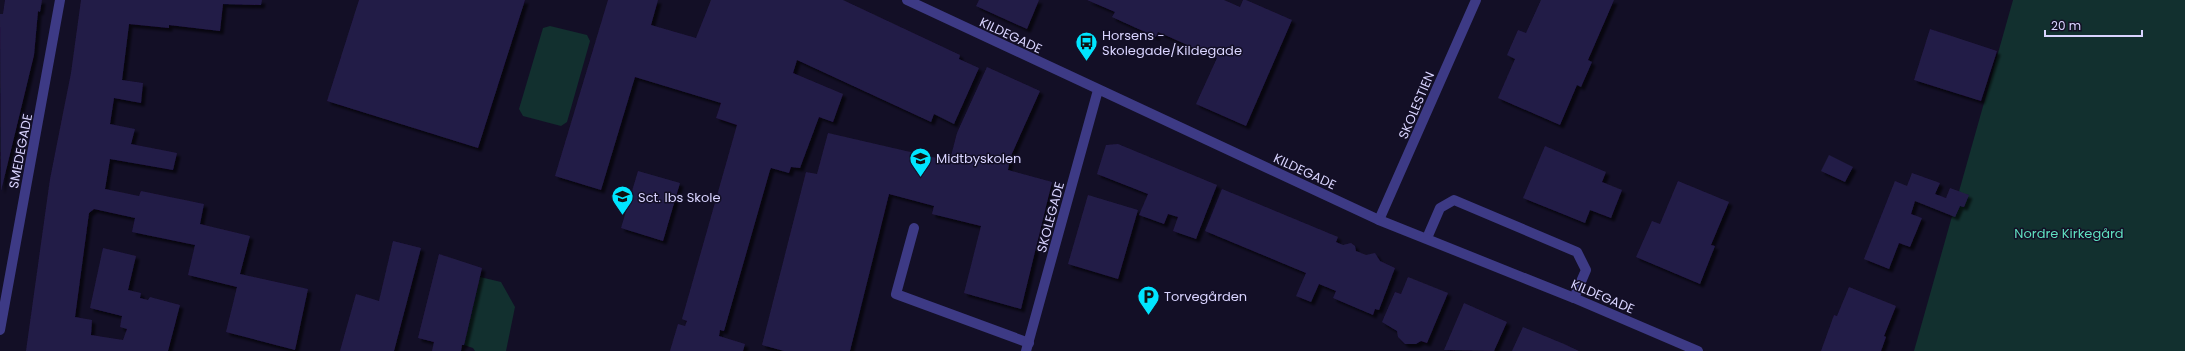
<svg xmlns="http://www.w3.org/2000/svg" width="2185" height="351" viewBox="0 0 2185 351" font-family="Poppins,sans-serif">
<defs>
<filter id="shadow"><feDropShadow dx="3.5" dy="3.5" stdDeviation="1" flood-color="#0009"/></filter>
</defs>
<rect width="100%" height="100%" fill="#130f26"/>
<path fill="#12302f" d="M 2013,0 L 2185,0 L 2185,351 L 1914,351 Z
M 550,26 L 587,35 L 590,41 L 567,122 L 561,126 L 523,116 L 519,109 L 543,28 Z
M 480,277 L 501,282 L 515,307 L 506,351 L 475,351 L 473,348 L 464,345 Z"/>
<path fill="#241b47" filter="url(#shadow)" d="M 5,0 L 42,0 L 40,12 L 38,11 L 34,55 L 1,191 L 0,14 L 3,14 Z
M 81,0 L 262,0 L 261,5 L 223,4 L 220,31 L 169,25 L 169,28 L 129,24 L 122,80 L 143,83 L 141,103 L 114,98 L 110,124 L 135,129 L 131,144 L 177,153 L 173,170 L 110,159 L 105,189 L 139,196 L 141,191 L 204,204 L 200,224 L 250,236 L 240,274 L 308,289 L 295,350 L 226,332 L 237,287 L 188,275 L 195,245 L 132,232 L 135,218 L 94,209 L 89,213 L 75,317 L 92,320 L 91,335 L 123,340 L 127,329 L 120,327 L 122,316 L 90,308 L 103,248 L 136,256 L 128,290 L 141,293 L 140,298 L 148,300 L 150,297 L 180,305 L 168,351 L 26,351 L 50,179 L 71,73 Z
M 359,0 L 525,0 L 478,148 L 327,101 Z
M 608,0 L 658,0 L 651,25 L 696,38 L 711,0 L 843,0 L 960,55 L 959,59 L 979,68 L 954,124 L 934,114 L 931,122 L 797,60 L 793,73 L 843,94 L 833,122 L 819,117 L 800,168 L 791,167 L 789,173 L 771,168 L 770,170 L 724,331 L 720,330 L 719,336 L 745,344 L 743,351 L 670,351 L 678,324 L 685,326 L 687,321 L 682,319 L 737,125 L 716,118 L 721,103 L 635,77 L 601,190 L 555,176 Z
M 979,0 L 1039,0 L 1027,29 L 976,6 Z
M 1087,0 L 1224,0 L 1240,7 L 1243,0 L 1246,0 L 1292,20 L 1246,126 L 1196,104 L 1217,58 L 1158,32 L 1156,37 L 1112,17 L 1115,12 Z
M 1541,0 L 1614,0 L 1588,60 L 1592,62 L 1581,87 L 1577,85 L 1560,125 L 1498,98 L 1515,59 L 1507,55 L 1518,30 L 1526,33 Z
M 1930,29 L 1997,51 L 1981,101 L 1914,80 Z
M 987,67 L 1040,91 L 1010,158 L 1008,170 L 1052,182 L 1021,309 L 964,293 L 981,226 L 932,214 L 934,206 L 889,194 L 850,351 L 784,351 L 762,345 L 806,172 L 817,174 L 828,133 L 945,160 L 947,154 L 951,156 L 957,133 Z
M 1118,144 L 1217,185 L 1196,239 L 1173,231 L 1178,217 L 1168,214 L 1164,224 L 1139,215 L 1148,194 L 1097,174 L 1106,145 Z
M 1545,146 L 1606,172 L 1602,182 L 1622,190 L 1611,218 L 1590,210 L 1585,223 L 1523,198 Z
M 1829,155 L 1853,167 L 1845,182 L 1821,171 Z
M 638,171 L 680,183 L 663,241 L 621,228 Z
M 1912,173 L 1940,183 L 1935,194 L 1946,198 L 1950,188 L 1969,195 L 1964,207 L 1960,206 L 1955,217 L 1915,201 L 1911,214 L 1922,218 L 1910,247 L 1899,243 L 1889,269 L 1864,259 L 1895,181 L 1907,186 Z
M 1678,181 L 1729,202 L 1711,245 L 1715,246 L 1700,284 L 1636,257 L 1652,221 L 1660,224 Z
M 1222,189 L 1338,237 L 1336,242 L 1343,245 L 1351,243 L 1355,246 L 1356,251 L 1366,255 L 1375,253 L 1380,261 L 1395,268 L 1379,310 L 1375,309 L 1373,315 L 1333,298 L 1336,291 L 1319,284 L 1311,302 L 1296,296 L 1306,273 L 1205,231 Z
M 1088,195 L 1138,210 L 1118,279 L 1068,264 Z
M 393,241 L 421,248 L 394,351 L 340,351 L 356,294 L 379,301 Z
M 439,254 L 482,268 L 464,345 L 462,345 L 461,351 L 432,351 L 434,342 L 418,338 Z
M 1408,277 L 1448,293 L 1427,343 L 1421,341 L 1416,344 L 1405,344 L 1398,337 L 1397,331 L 1382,322 L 1395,292 L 1401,294 Z
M 1849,287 L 1896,306 L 1884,336 L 1886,337 L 1881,351 L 1821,351 L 1834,315 L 1837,316 Z
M 1464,303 L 1507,322 L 1494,351 L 1444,350 Z
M 1523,327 L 1564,344 L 1579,351 L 1512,351 Z"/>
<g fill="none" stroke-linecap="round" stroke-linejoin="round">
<path stroke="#3d3a85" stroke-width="10" d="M 1379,220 L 1476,0
M 914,228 L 896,294 L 1029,343
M 1427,238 L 1440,208 L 1454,200 L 1577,252 L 1586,270 L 1574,298"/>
<path stroke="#3d3a85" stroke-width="10" d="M 907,0 L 1379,220 L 1574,298 L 1698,351
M 0,330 L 60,0
M 1026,351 L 1098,90"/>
</g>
<defs>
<symbol id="bus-pin" viewBox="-11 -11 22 30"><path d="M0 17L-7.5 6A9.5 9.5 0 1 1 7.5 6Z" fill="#00e5ff" stroke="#130f26"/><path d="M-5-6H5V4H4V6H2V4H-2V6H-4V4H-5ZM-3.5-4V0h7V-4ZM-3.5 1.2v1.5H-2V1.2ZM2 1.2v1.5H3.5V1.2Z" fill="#111"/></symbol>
<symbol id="school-pin" viewBox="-11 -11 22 30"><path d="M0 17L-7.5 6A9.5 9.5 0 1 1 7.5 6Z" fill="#00e5ff" stroke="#130f26"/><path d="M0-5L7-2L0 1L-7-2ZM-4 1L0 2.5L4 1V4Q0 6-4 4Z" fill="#111"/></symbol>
<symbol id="parking-pin" viewBox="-11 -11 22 30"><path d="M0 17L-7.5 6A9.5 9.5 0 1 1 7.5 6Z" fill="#00e5ff" stroke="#130f26"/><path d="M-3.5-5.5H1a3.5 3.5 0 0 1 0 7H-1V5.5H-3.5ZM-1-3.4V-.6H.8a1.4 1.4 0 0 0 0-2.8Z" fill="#111"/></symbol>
</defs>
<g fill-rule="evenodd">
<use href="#bus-pin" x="1074" y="30" width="25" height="34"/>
<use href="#school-pin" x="908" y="146" width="25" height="34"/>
<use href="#school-pin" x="610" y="184" width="25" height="34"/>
<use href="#parking-pin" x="1136" y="284" width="25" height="34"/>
</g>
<g text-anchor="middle" stroke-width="3" stroke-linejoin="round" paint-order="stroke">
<g font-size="13" fill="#d9d4ff" stroke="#130f26">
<text transform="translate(1011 35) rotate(25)" y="5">KILDEGADE</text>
<text transform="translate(1416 105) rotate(-67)" y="5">SKOLESTIEN</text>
<text transform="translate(20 151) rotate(-79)" y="5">SMEDEGADE</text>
<text transform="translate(1305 171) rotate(25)" y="5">KILDEGADE</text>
<text transform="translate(1050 217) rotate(-75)" y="5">SKOLEGADE</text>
<text transform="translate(1603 296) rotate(23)" y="5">KILDEGADE</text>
</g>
<g font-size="13" fill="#d9d4ff" stroke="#130f26" text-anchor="start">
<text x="1102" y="40">Horsens -<tspan x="1102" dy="15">Skolegade/Kildegade</tspan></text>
<text x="936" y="163">Midtbyskolen</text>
<text x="638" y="202">Sct. Ibs Skole</text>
<text x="1164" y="301">Torvegården</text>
</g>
<g font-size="13" fill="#5fe0c0" stroke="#130f26">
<text x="2069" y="238">Nordre Kirkegård</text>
</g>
</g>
<path d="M2045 30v6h97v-6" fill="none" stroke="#d9d4ff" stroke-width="2"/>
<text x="2051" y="30" font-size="12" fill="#d9d4ff" stroke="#130f26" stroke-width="3" paint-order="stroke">20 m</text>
</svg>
